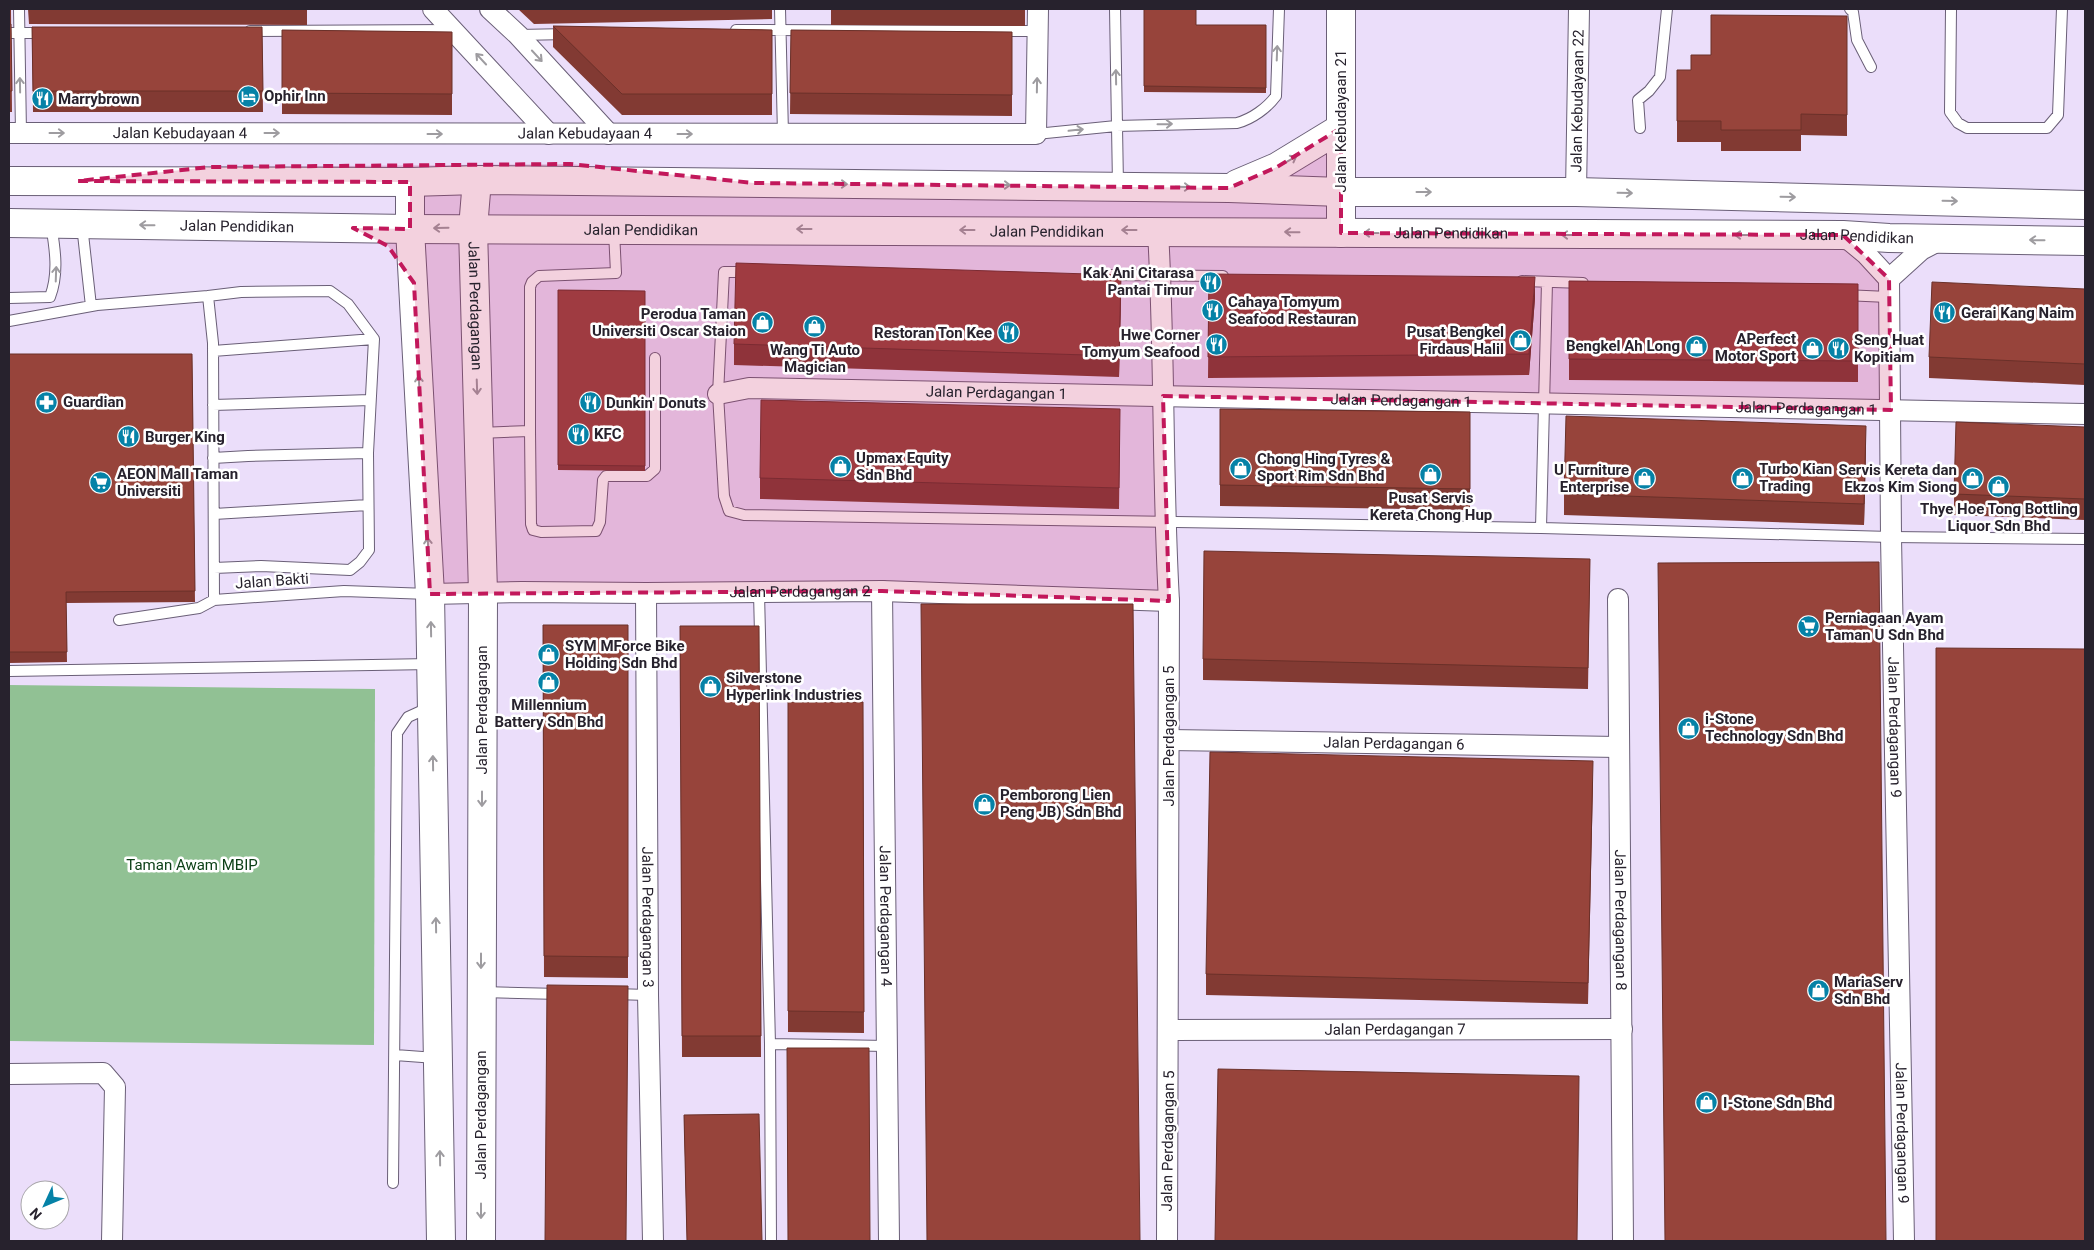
<svg xmlns="http://www.w3.org/2000/svg" width="2094" height="1250" viewBox="0 0 2094 1250" font-family="Roboto,sans-serif">
<rect width="100%" height="100%" fill="#ebdefa"/>
<path fill="#91c194" d="M 9,685 L 375,689 L 374,1045 L 9,1041 Z"/>
<g fill="none" stroke-linecap="round" stroke-linejoin="round">
<defs>
<path id="lane" d="M 19,9 L 21,133
M 780,9 L 783,134
M 1115,9 L 1118,185
M 1850,9 L 1853,12 L 1857,40 L 1871,67
M 1951,9 L 1950,112 L 1958,123 L 1967,128 L 2047,128 L 2058,115 L 2062,9
M 736,30 L 1037,31
M 250,31 L 453,30
M 9,33 L 45,33
M 519,35 L 567,34
M 1640,128 L 1638,100 L 1649,91 L 1660,77 L 1667,9
M 1036,134 L 1116,126 L 1237,123 C 1252,119 1267,108 1276,96 L 1279,9
M 82,225 L 91,306
M 748,272 L 724,272 L 718,394 L 724,496 L 729,511 L 744,515 L 1541,528 L 1891,537 L 2085,539
M 1110,275 L 1223,276
M 1522,281 L 1583,283
M 1844,295 L 1888,297
M 9,298 L 50,297 C 59,273 55,249 51,224
M 9,321 L 97,305 L 208,296
M 213,351 L 374,339
M 213,405 L 370,400
M 530,431 L 531,524 L 533,530 L 541,532 L 596,531 L 600,522 L 603,480 L 606,476 L 647,476 L 655,469 L 655,358
M 479,433 L 530,431 L 530,287 L 532,282 L 539,276 L 616,273 L 614,231
M 213,458 L 248,456 L 368,453
M 214,514 L 368,505
M 1541,528 L 1547,282
M 214,568 L 261,566 L 350,570 L 360,562 L 369,550 L 368,453 L 374,339 L 348,304 L 330,291 L 241,292 L 208,296 L 213,343 L 214,600
M 759,593 L 770,1044 L 771,1241
M 119,620 L 199,608 L 214,600 L 344,591 L 429,594
M 9,671 L 431,664
M 482,992 L 560,994
M 614,994 L 648,995
M 770,1044 L 887,1046
M 395,1055 L 436,1058
M 393,1183 L 397,733 L 408,717 L 430,707"/>
<g id="street">
<path d="M 433,9 L 549,134"/>
<path d="M 490,9 L 518,35 L 609,134"/>
<path id="s1" d="M 9,133 L 1036,134 L 1038,9"/>
<path id="s2" d="M 1576,192 L 1579,9"/>
<path d="M 1158,231 C 1165,354 1162,478 1169,601 L 1167,1241"/>
<path id="s3" d="M 1843,235 L 1866,254 L 1889,279 L 1891,537 L 1904,1241"/>
<path d="M 1889,279 L 1921,250 L 1942,239"/>
<path id="s4" d="M 718,394 L 749,388 L 2085,414"/>
<path id="s5" d="M 882,591 L 889,1241"/>
<path id="s6" d="M 646,593 L 648,995 L 653,1241"/>
<path id="s7" d="M 430,594 L 522,592 L 646,593 L 882,591 L 1169,601"/>
<path id="s8" d="M 1618,599 L 1623,1241"/>
<path id="s9" d="M 1169,740 L 1618,747"/>
<path id="s10" d="M 1169,1030 L 1622,1029"/>
<path d="M 9,1074 L 103,1073 L 115,1087 L 112,1241"/>
</g>
<g id="secondary">
<path id="s11" d="M 477,180 L 473,228 L 483,593 L 481,1241"/>
<path d="M 9,181 L 410,182 L 477,180 L 1229,188 L 1341,192 L 1576,192 L 2085,205"/>
<path d="M 410,182 L 410,229 L 430,594 L 441,1241"/>
<path d="M 1237,184 L 1277,167 L 1341,128"/>
<path id="s12" d="M 9,223 L 410,229 L 1843,235 L 1889,238 L 2085,241"/>
<path d="M 1341,233 L 1341,9"/>
</g>
</defs>
<use href="#lane" stroke="#6a5f77" stroke-width="12"/>
<use href="#street" stroke="#6a5f77" stroke-width="22"/>
<use href="#secondary" stroke="#6a5f77" stroke-width="30"/>
<use href="#lane" stroke="#fff" stroke-width="10"/>
<use href="#street" stroke="#fff" stroke-width="20"/>
<use href="#secondary" stroke="#fff" stroke-width="28"/>
</g>
<path fill="#823a33" d="M 9,9 L 11,9 L 12,112 L 9,112 Z
M 28,9 L 307,9 L 307,25 L 29,24 Z
M 518,9 L 772,9 L 772,19 L 534,24 Z
M 831,9 L 1025,9 L 1025,26 L 831,25 Z
M 1144,9 L 1196,25 L 1266,25 L 1266,93 L 1144,92 Z
M 1847,16 L 1847,136 L 1801,135 L 1801,151 L 1721,151 L 1721,142 L 1677,142 L 1677,70 L 1691,70 L 1711,55 Z
M 553,26 L 772,30 L 772,115 L 622,115 L 553,47 Z
M 32,27 L 262,27 L 263,112 L 33,112 Z
M 282,30 L 452,32 L 452,115 L 282,114 Z
M 791,30 L 1012,32 L 1012,116 L 790,114 Z
M 1209,274 L 1535,298 L 1529,375 L 1208,378 Z
M 1569,281 L 1858,284 L 1858,382 L 1569,380 Z
M 2085,289 L 2085,385 L 1929,378 L 1929,357 Z
M 558,290 L 645,291 L 645,471 L 558,470 Z
M 1121,296 L 1119,377 L 734,365 L 734,344 Z
M 9,354 L 192,354 L 195,602 L 66,603 L 67,662 L 9,663 Z
M 1220,409 L 1470,412 L 1470,510 L 1220,506 Z
M 2085,427 L 2085,520 L 1954,515 L 1954,494 Z
M 1120,430 L 1119,509 L 760,499 L 760,478 Z
M 1866,447 L 1864,525 L 1564,515 L 1564,494 Z
M 1590,559 L 1588,689 L 1203,680 L 1203,659 Z
M 543,625 L 628,625 L 628,978 L 544,977 Z
M 680,626 L 759,626 L 761,1057 L 682,1057 Z
M 788,702 L 863,702 L 864,1033 L 788,1032 Z
M 1593,782 L 1588,1004 L 1206,995 L 1206,974 Z
M 684,1115 L 762,1241 L 687,1241 Z"/>
<path fill="#6a3029" d="M 1121,275 L 1121,296 L 1119,377 L 1119,356 Z
M 1535,277 L 1535,298 L 1529,375 L 1529,354 Z
M 1866,426 L 1866,447 L 1864,525 L 1864,504 Z"/>
<path fill="#97443b" stroke="#6a3029" d="M 1144,9 L 1196,9 L 1196,25 L 1266,25 L 1266,88 L 1144,86 Z
M 1711,15 L 1847,16 L 1847,115 L 1801,114 L 1801,130 L 1721,130 L 1721,121 L 1677,121 L 1677,70 L 1691,70 L 1691,55 L 1711,55 Z
M 9,24 L 11,24 L 12,91 L 9,91 Z
M 553,26 L 772,30 L 772,94 L 622,94 Z
M 32,27 L 262,27 L 263,91 L 33,91 Z
M 282,30 L 452,32 L 452,94 L 282,93 Z
M 791,30 L 1012,32 L 1012,95 L 790,93 Z
M 736,263 L 1121,275 L 1119,356 L 734,344 Z
M 1209,274 L 1535,277 L 1529,354 L 1208,357 Z
M 1569,281 L 1858,284 L 1858,361 L 1569,359 Z
M 1932,282 L 2085,289 L 2085,364 L 1929,357 Z
M 558,290 L 645,291 L 645,466 L 558,465 Z
M 9,354 L 192,354 L 195,591 L 66,592 L 67,652 L 9,652 Z
M 761,400 L 1120,409 L 1119,488 L 760,478 Z
M 1220,409 L 1470,412 L 1470,489 L 1220,485 Z
M 1566,416 L 1866,426 L 1864,504 L 1564,494 Z
M 1956,422 L 2085,427 L 2085,499 L 1954,494 Z
M 1204,551 L 1590,559 L 1588,668 L 1203,659 Z
M 1879,562 L 1886,1241 L 1665,1241 L 1658,563 Z
M 921,604 L 1133,604 L 1140,1241 L 927,1241 Z
M 543,625 L 628,625 L 628,957 L 544,956 Z
M 680,626 L 759,626 L 761,1036 L 682,1036 Z
M 1936,648 L 2085,649 L 2085,1241 L 1936,1241 Z
M 788,702 L 863,702 L 864,1012 L 788,1011 Z
M 1210,752 L 1593,761 L 1588,983 L 1206,974 Z
M 547,985 L 628,986 L 626,1241 L 545,1241 Z
M 787,1048 L 869,1048 L 870,1241 L 788,1241 Z
M 1218,1069 L 1579,1076 L 1577,1241 L 1215,1241 Z
M 759,1114 L 762,1241 L 687,1241 L 684,1115 Z"/>
<defs><path id="oneway-shaft" d="M-6 0H5M1.5-3L5.5 0L1.5 3" fill="none" stroke-width="1.6" stroke-linecap="round" stroke-linejoin="round" transform="scale(1.25)"/></defs>
<g stroke="#9e9ca0">
<use href="#oneway-shaft" transform="translate(1277 53) rotate(-88)"/>
<use href="#oneway-shaft" transform="translate(537 56) rotate(47)"/>
<use href="#oneway-shaft" transform="translate(481 59) rotate(-133)"/>
<use href="#oneway-shaft" transform="translate(1116 77) rotate(-91)"/>
<use href="#oneway-shaft" transform="translate(20 85) rotate(-91)"/>
<use href="#oneway-shaft" transform="translate(1037 85) rotate(-89)"/>
<use href="#oneway-shaft" transform="translate(1165 124) rotate(-1)"/>
<use href="#oneway-shaft" transform="translate(1076 130) rotate(-6)"/>
<use href="#oneway-shaft" transform="translate(57 133)"/>
<use href="#oneway-shaft" transform="translate(272 133)"/>
<use href="#oneway-shaft" transform="translate(435 134)"/>
<use href="#oneway-shaft" transform="translate(685 134)"/>
<use href="#oneway-shaft" transform="translate(1290 160) rotate(-29)"/>
<use href="#oneway-shaft" transform="translate(840 184) rotate(1)"/>
<use href="#oneway-shaft" transform="translate(1003 185) rotate(1)"/>
<use href="#oneway-shaft" transform="translate(1183 187) rotate(1)"/>
<use href="#oneway-shaft" transform="translate(1424 192)"/>
<use href="#oneway-shaft" transform="translate(1625 193) rotate(1)"/>
<use href="#oneway-shaft" transform="translate(1788 197) rotate(1)"/>
<use href="#oneway-shaft" transform="translate(1950 201) rotate(1)"/>
<use href="#oneway-shaft" transform="translate(147 225) rotate(-179)"/>
<use href="#oneway-shaft" transform="translate(441 228) rotate(179)"/>
<use href="#oneway-shaft" transform="translate(804 229) rotate(-180)"/>
<use href="#oneway-shaft" transform="translate(967 230) rotate(-180)"/>
<use href="#oneway-shaft" transform="translate(1129 230) rotate(-180)"/>
<use href="#oneway-shaft" transform="translate(1292 232) rotate(-179)"/>
<use href="#oneway-shaft" transform="translate(1371 233) rotate(-180)"/>
<use href="#oneway-shaft" transform="translate(1569 235) rotate(-180)"/>
<use href="#oneway-shaft" transform="translate(1742 235) rotate(180)"/>
<use href="#oneway-shaft" transform="translate(2037 240) rotate(-179)"/>
<use href="#oneway-shaft" transform="translate(56 274) rotate(-88)"/>
<use href="#oneway-shaft" transform="translate(419 383) rotate(-93)"/>
<use href="#oneway-shaft" transform="translate(477 387) rotate(88)"/>
<use href="#oneway-shaft" transform="translate(428 545) rotate(-93)"/>
<use href="#oneway-shaft" transform="translate(431 629) rotate(-91)"/>
<use href="#oneway-shaft" transform="translate(433 763) rotate(-91)"/>
<use href="#oneway-shaft" transform="translate(482 799) rotate(90)"/>
<use href="#oneway-shaft" transform="translate(436 925) rotate(-91)"/>
<use href="#oneway-shaft" transform="translate(481 961) rotate(90)"/>
<use href="#oneway-shaft" transform="translate(440 1158) rotate(-91)"/>
<use href="#oneway-shaft" transform="translate(481 1211) rotate(90)"/>
</g>
<path fill="#c2185b" fill-opacity="0.2" stroke="#c2185b" stroke-width="4" stroke-dasharray="10 6" stroke-linejoin="round" d="M 1341,128 L 1341,233 L 1843,235 L 1889,279 L 1891,410 L 1163,396 L 1169,601 L 882,591 L 430,594 L 414,283 L 388,246 L 353,228 L 410,229 L 410,182 L 78,181 L 210,167 L 570,164 L 754,183 L 1229,188 L 1277,167 Z"/>
<defs>
<symbol id="hotel-disc" viewBox="-11 -11 22 22"><circle r="9.5" fill="#0582a7" stroke="#fff"/><path d="M-6-4.5h1.5V1H6V5H4.5V3h-9V5H-6ZM-4 0a1.8 1.8 0 1 1 3.6 0ZM.5 0V-2.5h3Q6-2.5 6 0Z" fill="#fff"/></symbol>
<symbol id="restaurant-disc" viewBox="-11 -11 22 22"><circle r="9.5" fill="#0582a7" stroke="#fff"/><path d="M-5-6h1v4h1v-4h1v4h1v-4h1v5L-1.5 .5V6h-2V.5L-5-1ZM5-6V6H3V1.5H1.5Q1.5-4 5-6Z" fill="#fff"/></symbol>
<symbol id="shop-disc" viewBox="-11 -11 22 22"><circle r="9.5" fill="#0582a7" stroke="#fff"/><path d="M-5-2.5h2.3a2.7 3.5 0 0 1 5.4 0H5L5.5 6h-11ZM-1.5-2.5h3a1.5 2.3 0 0 0-3 0Z" fill="#fff"/></symbol>
<symbol id="pharmacy-disc" viewBox="-11 -11 22 22"><circle r="9.5" fill="#0582a7" stroke="#fff"/><path d="M-2-6h4v4h4v4h-4v4h-4v-4h-4v-4h4Z" fill="#fff"/></symbol>
<symbol id="supermarket-disc" viewBox="-11 -11 22 22"><circle r="9.5" fill="#0582a7" stroke="#fff"/><path d="M-6-5.5h2.5l.6 2H6L4.5 2H-2.5L-4.4-4H-6ZM-1.5 3.2a1.3 1.3 0 1 0 .1 0ZM3 3.2a1.3 1.3 0 1 0 .1 0Z" fill="#fff"/></symbol>
</defs>
<g fill-rule="evenodd">
<use href="#hotel-disc" x="236" y="84" width="25" height="25"/>
<use href="#restaurant-disc" x="30" y="86" width="25" height="25"/>
<use href="#restaurant-disc" x="1198" y="270" width="25" height="25"/>
<use href="#restaurant-disc" x="1200" y="298" width="25" height="25"/>
<use href="#restaurant-disc" x="1932" y="300" width="25" height="25"/>
<use href="#shop-disc" x="750" y="310" width="25" height="25"/>
<use href="#shop-disc" x="802" y="314" width="25" height="25"/>
<use href="#restaurant-disc" x="996" y="320" width="25" height="25"/>
<use href="#shop-disc" x="1508" y="328" width="25" height="25"/>
<use href="#restaurant-disc" x="1204" y="332" width="25" height="25"/>
<use href="#shop-disc" x="1684" y="334" width="25" height="25"/>
<use href="#shop-disc" x="1800" y="336" width="25" height="25"/>
<use href="#restaurant-disc" x="1826" y="336" width="25" height="25"/>
<use href="#pharmacy-disc" x="34" y="390" width="25" height="25"/>
<use href="#restaurant-disc" x="578" y="390" width="25" height="25"/>
<use href="#restaurant-disc" x="566" y="422" width="25" height="25"/>
<use href="#restaurant-disc" x="116" y="424" width="25" height="25"/>
<use href="#shop-disc" x="828" y="454" width="25" height="25"/>
<use href="#shop-disc" x="1228" y="456" width="25" height="25"/>
<use href="#shop-disc" x="1418" y="462" width="25" height="25"/>
<use href="#shop-disc" x="1730" y="466" width="25" height="25"/>
<use href="#shop-disc" x="1632" y="466" width="25" height="25"/>
<use href="#shop-disc" x="1960" y="466" width="25" height="25"/>
<use href="#supermarket-disc" x="88" y="470" width="25" height="25"/>
<use href="#shop-disc" x="1986" y="474" width="25" height="25"/>
<use href="#supermarket-disc" x="1796" y="614" width="25" height="25"/>
<use href="#shop-disc" x="536" y="642" width="25" height="25"/>
<use href="#shop-disc" x="536" y="670" width="25" height="25"/>
<use href="#shop-disc" x="698" y="674" width="25" height="25"/>
<use href="#shop-disc" x="1676" y="716" width="25" height="25"/>
<use href="#shop-disc" x="972" y="792" width="25" height="25"/>
<use href="#shop-disc" x="1806" y="978" width="25" height="25"/>
<use href="#shop-disc" x="1694" y="1090" width="25" height="25"/>
</g>
<g text-anchor="middle" stroke-width="5" stroke-linejoin="round" paint-order="stroke">
<g font-size="15" font-weight="bold" fill="#27222d" stroke="#fff" text-anchor="start">
<text x="264" y="101">Ophir Inn</text>
<text x="58" y="104">Marrybrown</text>
<text x="1194" y="278" text-anchor="end">Kak Ani Citarasa<tspan x="1194" dy="17">Pantai Timur</tspan></text>
<text x="1228" y="307">Cahaya Tomyum<tspan x="1228" dy="17">Seafood Restauran</tspan></text>
<text x="1961" y="318">Gerai Kang Naim</text>
<text x="746" y="319" text-anchor="end">Perodua Taman<tspan x="746" dy="17">Universiti Oscar Staion</tspan></text>
<text x="1504" y="337" text-anchor="end">Pusat Bengkel<tspan x="1504" dy="17">Firdaus Halil</tspan></text>
<text x="992" y="338" text-anchor="end">Restoran Ton Kee</text>
<text x="1200" y="340" text-anchor="end">Hwe Corner<tspan x="1200" dy="17">Tomyum Seafood</tspan></text>
<text x="1796" y="344" text-anchor="end">APerfect<tspan x="1796" dy="17">Motor Sport</tspan></text>
<text x="1854" y="345">Seng Huat<tspan x="1854" dy="17">Kopitiam</tspan></text>
<text x="1680" y="351" text-anchor="end">Bengkel Ah Long</text>
<text x="815" y="355" text-anchor="middle">Wang Ti Auto<tspan x="815" dy="17">Magician</tspan></text>
<text x="63" y="407">Guardian</text>
<text x="606" y="408">Dunkin' Donuts</text>
<text x="594" y="439">KFC</text>
<text x="145" y="442">Burger King</text>
<text x="856" y="463">Upmax Equity<tspan x="856" dy="17">Sdn Bhd</tspan></text>
<text x="1257" y="464">Chong Hing Tyres &amp;<tspan x="1257" dy="17">Sport Rim Sdn Bhd</tspan></text>
<text x="1759" y="474">Turbo Kian<tspan x="1759" dy="17">Trading</tspan></text>
<text x="1629" y="475" text-anchor="end">U Furniture<tspan x="1629" dy="17">Enterprise</tspan></text>
<text x="1957" y="475" text-anchor="end">Servis Kereta dan<tspan x="1957" dy="17">Ekzos Kim Siong</tspan></text>
<text x="117" y="479">AEON Mall Taman<tspan x="117" dy="17">Universiti</tspan></text>
<text x="1431" y="503" text-anchor="middle">Pusat Servis<tspan x="1431" dy="17">Kereta Chong Hup</tspan></text>
<text x="1999" y="514" text-anchor="middle">Thye Hoe Tong Bottling<tspan x="1999" dy="17">Liquor Sdn Bhd</tspan></text>
<text x="1825" y="623">Perniagaan Ayam<tspan x="1825" dy="17">Taman U Sdn Bhd</tspan></text>
<text x="565" y="651">SYM MForce Bike<tspan x="565" dy="17">Holding Sdn Bhd</tspan></text>
<text x="726" y="683">Silverstone<tspan x="726" dy="17">Hyperlink Industries</tspan></text>
<text x="549" y="710" text-anchor="middle">Millennium<tspan x="549" dy="17">Battery Sdn Bhd</tspan></text>
<text x="1705" y="724">i-Stone<tspan x="1705" dy="17">Technology Sdn Bhd</tspan></text>
<text x="1000" y="800">Pemborong Lien<tspan x="1000" dy="17">Peng JB) Sdn Bhd</tspan></text>
<text x="1834" y="987">MariaServ<tspan x="1834" dy="17">Sdn Bhd</tspan></text>
<text x="1723" y="1108">I-Stone Sdn Bhd</text>
</g>
<g font-size="15" fill="#27222d" stroke="#fff">
<text dy="5" stroke="none"><textPath href="#s2" startOffset="91">Jalan Kebudayaan 22</textPath></text>
<text transform="translate(1341 121) rotate(-90)" y="5">Jalan Kebudayaan 21</text>
<text dy="5" stroke="none"><textPath href="#s1" startOffset="171">Jalan Kebudayaan 4</textPath></text>
<text dy="5" stroke="none"><textPath href="#s1" startOffset="576">Jalan Kebudayaan 4</textPath></text>
<text dy="5" stroke="none"><textPath href="#s12" startOffset="228">Jalan Pendidikan</textPath></text>
<text dy="5" stroke="none"><textPath href="#s12" startOffset="632">Jalan Pendidikan</textPath></text>
<text dy="5" stroke="none"><textPath href="#s12" startOffset="1038">Jalan Pendidikan</textPath></text>
<text dy="5" stroke="none"><textPath href="#s12" startOffset="1442">Jalan Pendidikan</textPath></text>
<text dy="5" stroke="none"><textPath href="#s12" startOffset="1848">Jalan Pendidikan</textPath></text>
<text dy="5" stroke="none"><textPath href="#s11" startOffset="126">Jalan Perdagangan</textPath></text>
<text dy="5" stroke="none"><textPath href="#s4" startOffset="279">Jalan Perdagangan 1</textPath></text>
<text dy="5" stroke="none"><textPath href="#s4" startOffset="684">Jalan Perdagangan 1</textPath></text>
<text dy="5" stroke="none"><textPath href="#s4" startOffset="1089">Jalan Perdagangan 1</textPath></text>
<text transform="translate(272 581) rotate(-4)" y="5">Jalan Bakti</text>
<text dy="5" stroke="none"><textPath href="#s7" startOffset="370">Jalan Perdagangan 2</textPath></text>
<text transform="translate(482 710) rotate(-90)" y="5">Jalan Perdagangan</text>
<text dy="5" stroke="none"><textPath href="#s3" startOffset="512">Jalan Perdagangan 9</textPath></text>
<text transform="translate(1169 736) rotate(-90)" y="5">Jalan Perdagangan 5</text>
<text dy="5" stroke="none"><textPath href="#s9" startOffset="225">Jalan Perdagangan 6</textPath></text>
<text dy="5" stroke="none"><textPath href="#s5" startOffset="325">Jalan Perdagangan 4</textPath></text>
<text dy="5" stroke="none"><textPath href="#s6" startOffset="324">Jalan Perdagangan 3</textPath></text>
<text dy="5" stroke="none"><textPath href="#s8" startOffset="321">Jalan Perdagangan 8</textPath></text>
<text dy="5" stroke="none"><textPath href="#s10" startOffset="226">Jalan Perdagangan 7</textPath></text>
<text transform="translate(481 1115) rotate(-90)" y="5">Jalan Perdagangan</text>
<text dy="5" stroke="none"><textPath href="#s3" startOffset="918">Jalan Perdagangan 9</textPath></text>
<text transform="translate(1168 1141) rotate(-89)" y="5">Jalan Perdagangan 5</text>
</g>
<g font-size="15" fill="#0d4017" stroke="#fff">
<text x="192" y="870">Taman Awam MBIP</text>
</g>
</g>
<rect width="2094" height="1250" fill="none" stroke="#27222d" stroke-width="20"/>
<g transform="translate(45 1205) rotate(226)"><circle r="24" fill="#ffffff" stroke="#a9a7ab"/>
<path d="M0-4L9 19L0 12L-9 19Z" fill="#0582a7"/>
<text y="-8" font-size="14" font-weight="bold" text-anchor="middle" fill="#27222d">N</text>
</g>
</svg>
